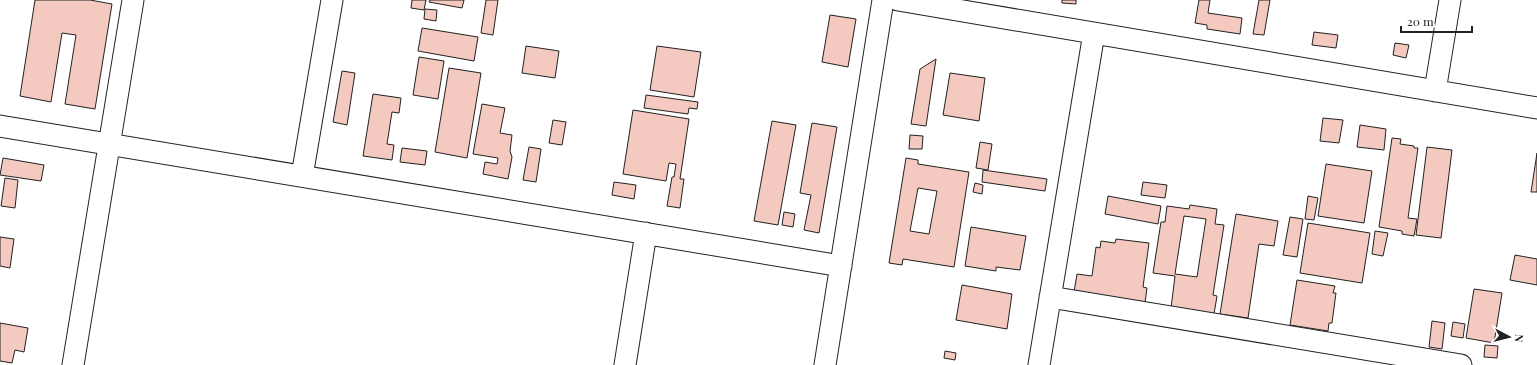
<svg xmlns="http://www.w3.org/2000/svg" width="1537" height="365" viewBox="0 0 1537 365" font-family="'Playfair Display',serif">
<rect width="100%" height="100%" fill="#fff"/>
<path fill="#f3c9c0" stroke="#222" fill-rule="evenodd" d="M 35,0 L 90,0 L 112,4 L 95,109 L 65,104 L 76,35 L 62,33 L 51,102 L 20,96 Z
M 412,0 L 426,0 L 424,10 L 411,8 Z
M 430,0 L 464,0 L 462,8 L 429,2 Z
M 486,0 L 498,0 L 493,35 L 481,33 Z
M 1062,0 L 1076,0 L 1076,4 L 1062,3 Z
M 1199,0 L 1210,0 L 1208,13 L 1242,18 L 1240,34 L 1207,29 L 1207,25 L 1195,23 Z
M 1259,0 L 1270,0 L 1264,35 L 1253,34 Z
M 425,9 L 437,10 L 436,21 L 424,19 Z
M 830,15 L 856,19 L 848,67 L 822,62 Z
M 422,28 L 478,37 L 474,61 L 418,51 Z
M 1314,32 L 1338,35 L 1336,48 L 1312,45 Z
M 1395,43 L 1409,45 L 1406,58 L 1393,55 Z
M 526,46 L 559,51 L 555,78 L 522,73 Z
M 657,46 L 701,52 L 694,97 L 650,90 Z
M 419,57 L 444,61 L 438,99 L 413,95 Z
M 936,59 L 926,126 L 911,124 L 920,69 Z
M 449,68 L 481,73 L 467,158 L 435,152 Z
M 342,71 L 355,73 L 347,125 L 333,122 Z
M 950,73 L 985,78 L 979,121 L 943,115 Z
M 373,94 L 401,98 L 399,113 L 392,112 L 387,144 L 394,145 L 392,160 L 363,156 Z
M 646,95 L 698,102 L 697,109 L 689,108 L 688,114 L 644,108 Z
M 482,104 L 505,108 L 500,133 L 512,135 L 510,151 L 512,157 L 508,179 L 483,174 L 485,162 L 497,164 L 498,158 L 473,154 Z
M 633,110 L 689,119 L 680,179 L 684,179 L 680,208 L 667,206 L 672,177 L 674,177 L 676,164 L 669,163 L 666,181 L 623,174 Z
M 1323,118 L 1343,120 L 1339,143 L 1320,141 Z
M 553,120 L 566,122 L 562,145 L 549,143 Z
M 772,121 L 796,125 L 778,225 L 754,221 Z
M 812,123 L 837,127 L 819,233 L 804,230 L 811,195 L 800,193 Z
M 1360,125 L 1386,129 L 1384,150 L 1357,147 Z
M 910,135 L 923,136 L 922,149 L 909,149 Z
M 1392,138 L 1401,139 L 1400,144 L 1414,146 L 1414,148 L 1418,148 L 1408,218 L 1417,219 L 1414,236 L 1402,234 L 1402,231 L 1379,227 Z
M 980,142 L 992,144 L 988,170 L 976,168 Z
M 529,147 L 541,149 L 536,182 L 523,180 Z
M 1427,147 L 1452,150 L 1441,238 L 1416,235 Z
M 402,148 L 427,151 L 425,165 L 400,162 Z
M 1537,153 L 1537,192 L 1531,192 Z
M 3,158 L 44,165 L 41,181 L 0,175 Z
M 906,158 L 918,160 L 918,164 L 969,172 L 954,267 L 903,259 L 902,265 L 889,263 ZM 918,188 L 937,191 L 929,234 L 910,231 Z
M 1326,164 L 1372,171 L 1364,223 L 1318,216 Z
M 983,170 L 1047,179 L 1045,191 L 982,182 Z
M 5,178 L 18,180 L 15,208 L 1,206 Z
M 614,182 L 636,185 L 634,199 L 612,195 Z
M 1143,182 L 1167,185 L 1165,198 L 1141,195 Z
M 975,183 L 983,185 L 982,194 L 973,192 Z
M 1108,196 L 1161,206 L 1158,224 L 1105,214 Z
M 1308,196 L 1318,198 L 1314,220 L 1305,219 Z
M 1190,205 L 1217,209 L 1215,224 L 1224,225 L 1213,295 L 1217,296 L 1214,314 L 1171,308 L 1175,276 L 1153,273 L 1161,222 L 1165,222 L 1167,206 L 1189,209 ZM 1184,216 L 1206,219 L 1197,277 L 1175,274 Z
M 784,212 L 795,214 L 793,227 L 782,225 Z
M 1236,214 L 1278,221 L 1274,246 L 1259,244 L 1248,318 L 1220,314 Z
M 1290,217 L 1303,219 L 1297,257 L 1283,255 Z
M 1308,223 L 1370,233 L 1362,283 L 1300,273 Z
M 971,227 L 1026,236 L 1020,270 L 996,267 L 996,271 L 965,266 Z
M 1375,231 L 1388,233 L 1383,256 L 1372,254 Z
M 0,237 L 14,239 L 10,268 L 0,266 Z
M 1116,239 L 1149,243 L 1143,287 L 1147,288 L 1145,303 L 1074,292 L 1077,274 L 1092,276 L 1096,247 L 1100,248 L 1101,241 L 1115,243 Z
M 1515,255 L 1537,259 L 1537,285 L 1510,280 Z
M 1297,280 L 1335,286 L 1333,293 L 1336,293 L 1332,323 L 1329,323 L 1328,331 L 1290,325 Z
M 962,285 L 1012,294 L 1007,329 L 956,320 Z
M 1474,289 L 1502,293 L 1494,343 L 1466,338 Z
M 1432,321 L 1445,323 L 1442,349 L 1429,347 Z
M 1453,322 L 1465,324 L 1463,338 L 1451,336 Z
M 0,323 L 28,328 L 24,352 L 15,350 L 12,363 L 0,361 Z
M 1485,345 L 1498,346 L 1497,358 L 1484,357 Z
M 945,351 L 956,353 L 955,360 L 944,358 Z"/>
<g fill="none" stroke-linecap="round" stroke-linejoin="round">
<defs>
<path id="minor" d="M 898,0 L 1537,108
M 1435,91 L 1450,0
M 0,126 L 841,266
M 302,176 L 332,0
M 1050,297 L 1461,365
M 73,365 L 133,0
M 625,365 L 646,233
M 825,365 L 883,0
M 1039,365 L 1094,33"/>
</defs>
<use href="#minor" stroke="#222" stroke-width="23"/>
<use href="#minor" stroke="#fff" stroke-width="21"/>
</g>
<g transform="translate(1509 337) rotate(97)" stroke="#ffffff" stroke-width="3" paint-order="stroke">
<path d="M0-3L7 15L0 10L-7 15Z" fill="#222222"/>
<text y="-6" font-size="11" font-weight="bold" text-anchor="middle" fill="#222222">N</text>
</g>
<path d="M1401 26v6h71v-6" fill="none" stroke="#222222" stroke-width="2"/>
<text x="1407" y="26" font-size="12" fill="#222222" stroke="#ffffff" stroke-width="3" paint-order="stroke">20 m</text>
</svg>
